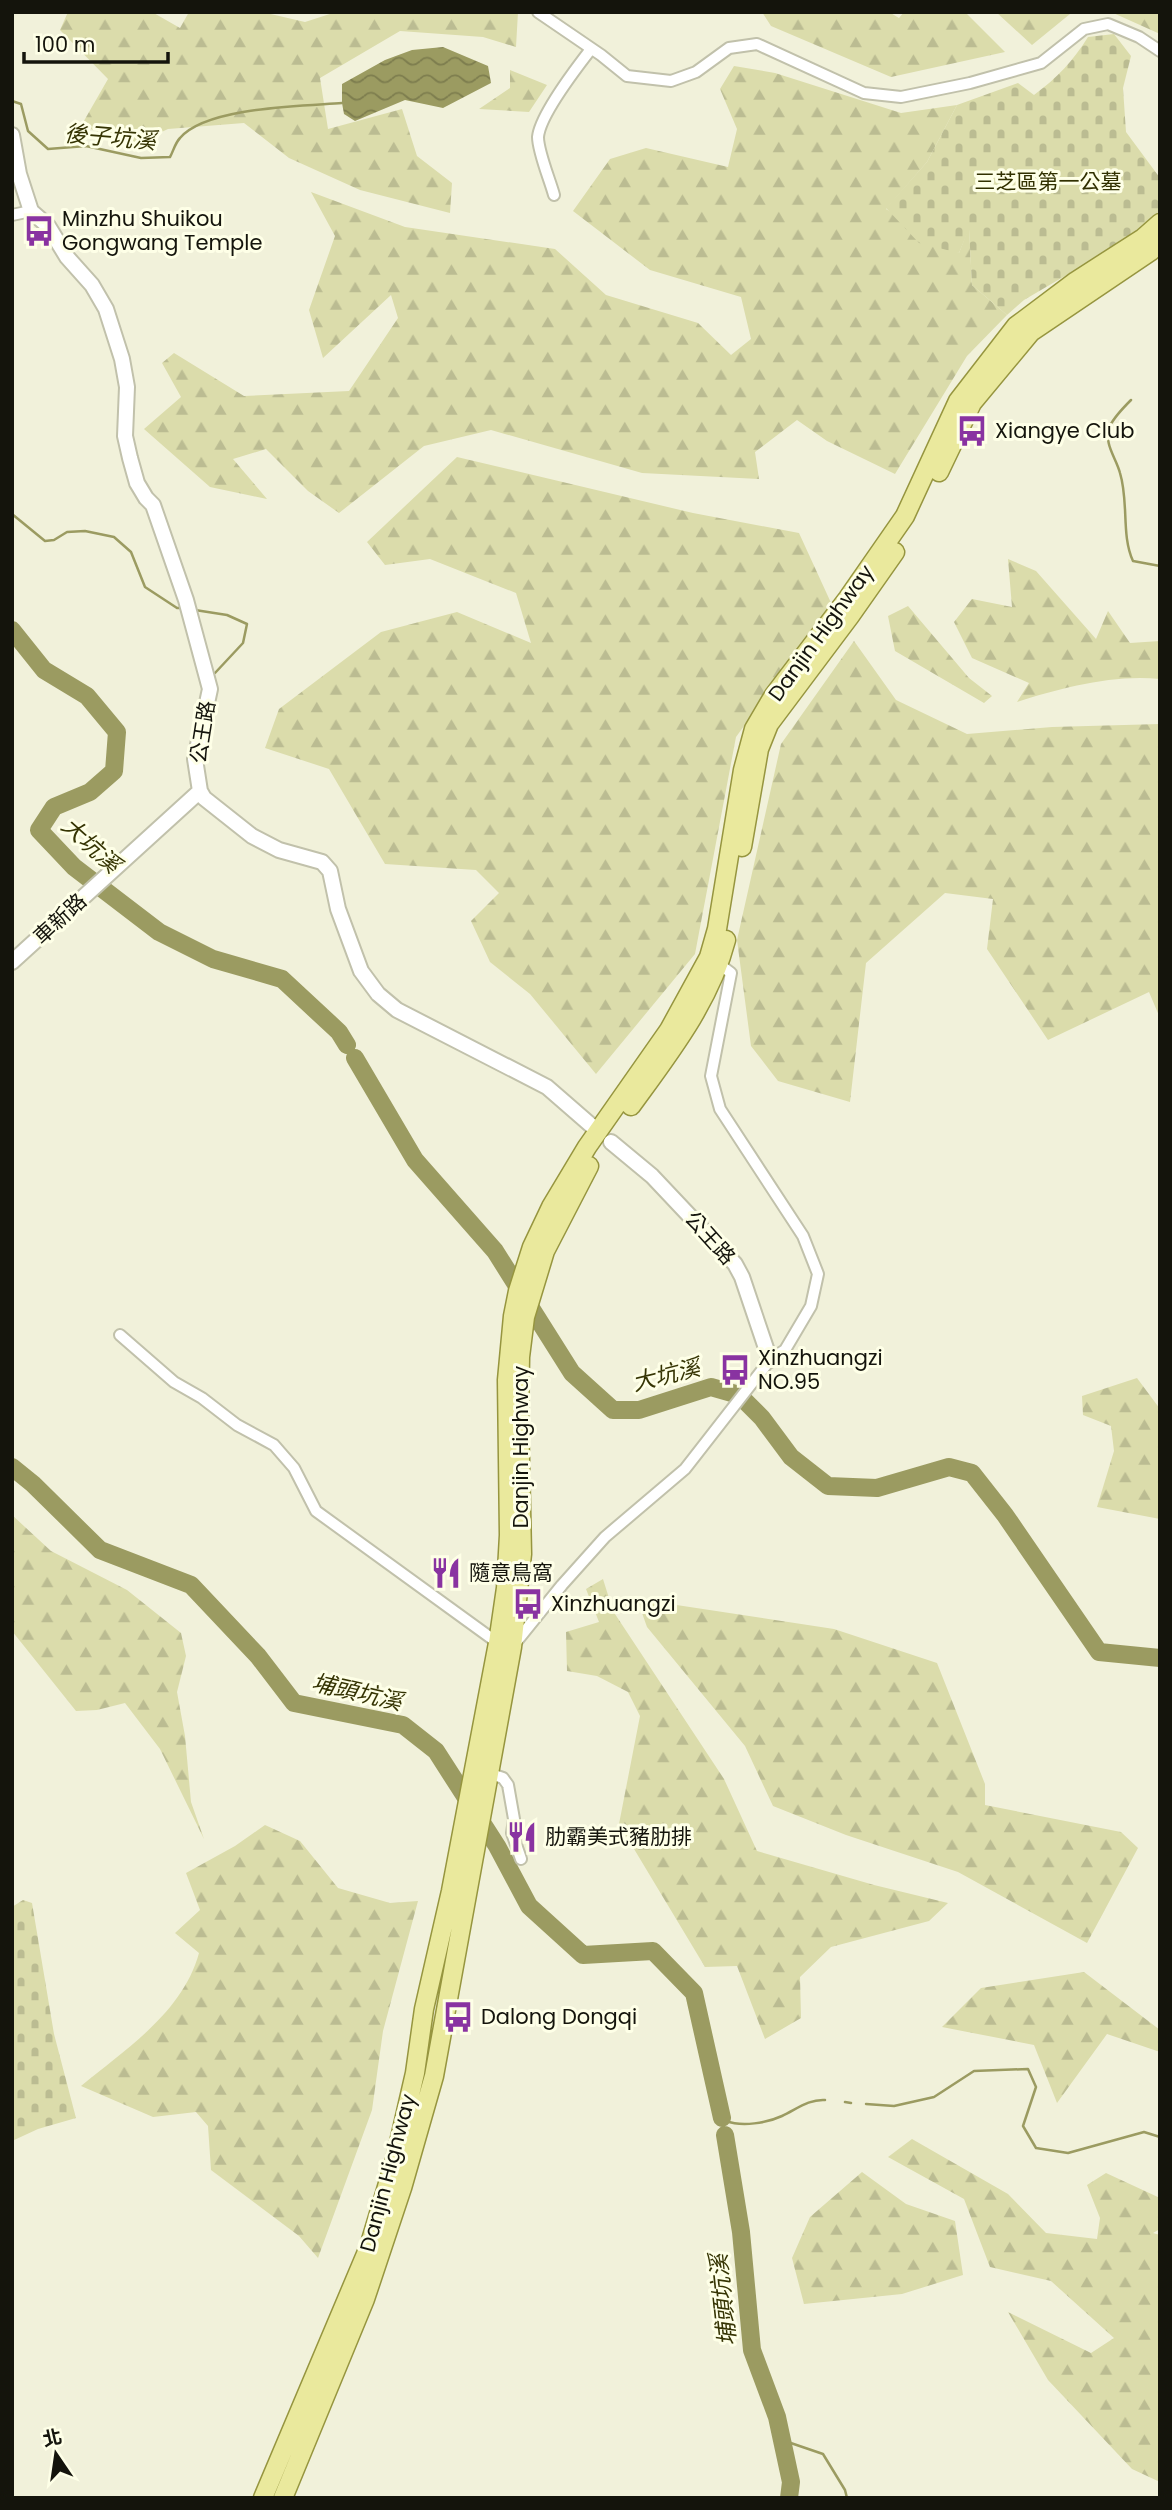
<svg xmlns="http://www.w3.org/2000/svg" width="1172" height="2510" viewBox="0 0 1172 2510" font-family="Poppins,'Noto Sans TC',sans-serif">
<defs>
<pattern id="forest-firs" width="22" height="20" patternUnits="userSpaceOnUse" patternTransform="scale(1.75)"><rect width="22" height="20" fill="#dbdcab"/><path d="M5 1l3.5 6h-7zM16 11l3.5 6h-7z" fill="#bbbc92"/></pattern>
<pattern id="cemetery-stones" width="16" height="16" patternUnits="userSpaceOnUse" patternTransform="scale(1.75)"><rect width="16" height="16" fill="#dbdcab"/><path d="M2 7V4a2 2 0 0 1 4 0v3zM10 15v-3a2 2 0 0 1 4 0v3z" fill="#bbbc92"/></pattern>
<pattern id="water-waves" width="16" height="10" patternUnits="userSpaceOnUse" patternTransform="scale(1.75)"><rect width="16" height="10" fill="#9b9b61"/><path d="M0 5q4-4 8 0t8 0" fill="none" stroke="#7d7d4e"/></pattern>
</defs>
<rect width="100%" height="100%" fill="#f1f1da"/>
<path fill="url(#forest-firs)" d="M 68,12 L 152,12 L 180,28 L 189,12 L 262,12 L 305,22 L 336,12 L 518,12 L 516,47 L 483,37 L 400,31 L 320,78 L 328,129 L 402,109 L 417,156 L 452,183 L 450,213 L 360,190 L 289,158 L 244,123 L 168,129 L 136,144 L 81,126 L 108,79 L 60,30 Z
M 762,12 L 889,12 L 899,18 L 904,12 L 965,12 L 1005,52 L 891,77 L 771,26 Z
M 996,12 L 1068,12 L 1070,14 L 1032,45 Z
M 1111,12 L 1160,12 L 1160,34 Z
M 734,66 L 775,73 L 901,113 L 957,105 L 927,162 L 886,209 L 959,253 L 969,227 L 972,285 L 1007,315 L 967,356 L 895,474 L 827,441 L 797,420 L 755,452 L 759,479 L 642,473 L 491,430 L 424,446 L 339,513 L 308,491 L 266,449 L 233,459 L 267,499 L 210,487 L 144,429 L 181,397 L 162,363 L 174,353 L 244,396 L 349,391 L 398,318 L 391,295 L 323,358 L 309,310 L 335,236 L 311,192 L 405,227 L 555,249 L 606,295 L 698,323 L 731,355 L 751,339 L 741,297 L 650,270 L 573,211 L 610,159 L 646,148 L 728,167 L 737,129 L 720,89 Z
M 510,70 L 547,85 L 529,112 L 479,109 L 510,88 Z
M 457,457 L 693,513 L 799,533 L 832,605 L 736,737 L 695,954 L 596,1074 L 530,994 L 490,962 L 471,921 L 499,893 L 476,870 L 385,864 L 329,769 L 265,748 L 279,709 L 381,632 L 457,612 L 531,643 L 516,593 L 430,559 L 385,565 L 367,542 Z
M 1008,559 L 1036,571 L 1096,639 L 1108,611 L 1130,643 L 1160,641 L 1160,679 C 1114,674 1060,688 1017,702 L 1029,683 L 972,658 L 954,622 L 972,599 L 1012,607 Z
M 908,606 L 969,678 L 992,696 L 984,703 L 895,651 L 888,616 Z
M 854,641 L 896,700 L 967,734 L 1052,727 L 1160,724 L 1160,1018 L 1149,992 L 1048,1040 L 987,949 L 993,899 L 945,893 L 866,963 L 850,1102 L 778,1081 L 751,1046 L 737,940 L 781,744 Z
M 1137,1378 L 1160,1409 L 1160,1519 L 1097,1507 L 1114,1451 L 1111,1426 L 1083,1415 L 1082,1396 Z
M 12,1515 L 51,1551 L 127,1590 L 181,1633 L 186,1656 L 177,1692 L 185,1736 L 191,1802 L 204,1839 L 160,1749 L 125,1703 L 97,1710 L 76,1711 L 12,1631 Z
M 603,1579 L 613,1611 L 724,1779 L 757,1851 L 874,1885 L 948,1903 L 929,1921 L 831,1947 L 800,1977 L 801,2018 L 765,2039 L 737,1966 L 705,1967 L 619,1824 L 640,1716 L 628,1692 L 597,1676 L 567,1671 L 566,1632 L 599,1622 L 586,1589 Z
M 637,1599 L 834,1629 L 937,1663 L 985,1784 L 985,1805 L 1121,1832 L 1138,1848 L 1087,1943 L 958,1872 L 846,1835 L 773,1806 L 745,1746 L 647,1627 Z
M 265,1825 L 300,1841 L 338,1888 L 390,1903 L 418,1901 L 383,2031 L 372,2110 L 318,2258 L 299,2236 L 211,2170 L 208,2126 L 196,2112 L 153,2117 L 81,2086 C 126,2049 183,2012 199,1953 L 175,1933 L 200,1910 L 186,1873 L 235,1846 Z
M 1084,1972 L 1160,2030 L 1160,2052 L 1107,2034 L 1057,2103 L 1034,2045 L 942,2027 L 981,1988 Z
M 912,2139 L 1008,2194 L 1046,2233 L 1097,2239 L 1100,2218 L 1087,2185 L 1106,2173 L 1160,2198 L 1160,2229 L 1153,2233 L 1160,2235 L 1160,2482 L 1132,2469 L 1048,2380 L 1008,2312 L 1091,2353 L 1114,2338 L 1051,2281 L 990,2267 L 964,2199 L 888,2157 Z
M 862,2172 L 906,2204 L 955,2221 L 963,2275 L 902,2294 L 804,2304 L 792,2258 L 810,2217 Z"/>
<path fill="url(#cemetery-stones)" d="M 1114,34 L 1131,56 L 1123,88 L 1126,132 L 1160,178 L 1160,212 L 1133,236 L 1024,300 L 1007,315 L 972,285 L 969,229 L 959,253 L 919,243 L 886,208 L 927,162 L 957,105 L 1018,83 L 1034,95 C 1057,78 1073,61 1088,37 Z
M 23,1900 L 32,1903 L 54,2034 L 76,2118 L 38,2129 L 12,2141 L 12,1907 Z"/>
<path fill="url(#water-waves)" d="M 443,47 L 488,66 L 491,83 L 443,108 L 405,100 L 355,121 L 344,114 L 342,103 L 342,84 L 385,60 L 412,50 Z"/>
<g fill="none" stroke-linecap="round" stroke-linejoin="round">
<path stroke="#9b9b61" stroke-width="2.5" d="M 12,101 L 21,104 L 28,131 L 48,149 L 86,146 L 141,158 L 170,157 C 173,152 175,143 180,138 C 206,107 302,106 342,103
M 1131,400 C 1124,407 1114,417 1110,426 C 1103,444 1116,457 1120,473 C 1129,502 1121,535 1133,561 L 1160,566
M 12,514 L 45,541 L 54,540 L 67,532 L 85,531 L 114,537 L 131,552 L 145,587 L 177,608 L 182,608
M 195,610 L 227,615 L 247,624 L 243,643 L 215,673
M 717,2100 L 726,2121 C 742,2127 767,2123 782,2116 C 797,2109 809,2099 825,2100
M 845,2102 L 851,2103
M 866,2104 L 894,2106 L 934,2097 L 974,2071 L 1028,2069 L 1036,2087 L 1023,2126 L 1036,2148 L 1068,2153 L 1144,2132 L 1160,2137
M 782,2440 L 823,2454 L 845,2490 L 847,2498"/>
<path stroke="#9b9b61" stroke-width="18" d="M 12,630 L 44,670 L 87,696 L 117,732 L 114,771 L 90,792 L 54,807 L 39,830 L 74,867 L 159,932 L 213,959 L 282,979 L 339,1032 L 347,1045
M 355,1058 L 415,1160 L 495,1251 L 572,1373 L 613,1410 L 639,1410 L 711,1387 L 739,1395 L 762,1418 L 791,1457 L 828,1486 L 877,1488 L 949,1467 L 972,1473 L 1005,1515 L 1099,1652 L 1160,1658
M 12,1467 L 33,1484 L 100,1550 L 191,1585 L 258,1656 L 294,1703 L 403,1725 L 436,1751 L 497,1846 L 529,1906 L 583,1955 L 653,1951 L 694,1993 L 722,2118
M 725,2135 L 741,2232 L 752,2350 L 777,2417 L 791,2482 L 789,2498"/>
<defs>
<path id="minor" d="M 538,12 L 601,55 L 627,76 L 671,81 L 696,72 L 729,48 L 757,44 L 864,93 L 901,97 L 970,83 L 1041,63 L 1084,29 L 1108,24 L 1139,37 L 1160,51
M 554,195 C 550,180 538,152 538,137 C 540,115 577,67 591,49
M 12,215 L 31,211
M 120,1335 L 174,1382 L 202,1398 L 237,1425 L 274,1445 L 294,1468 L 316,1511 L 498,1643 L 512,1647 L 562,1585 L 605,1537 L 685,1469 L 770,1360 L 785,1350 L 811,1306 L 818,1274 L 803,1236 L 720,1109 L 711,1076 L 731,973 L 715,961
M 488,1773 L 503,1778 L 508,1785 L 514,1819 L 512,1833 L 521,1859"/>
<path id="tertiary" d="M 12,135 L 19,174 L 31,211 L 48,226 L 67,257 L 92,285 L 106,309 L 122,359 L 127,387 L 125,436 L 130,458 L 137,483 L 146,498 L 153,505 L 186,600 L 210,689 L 195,759 L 200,791 L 204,798 L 252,836 L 279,850 L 322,862 L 330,871 L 338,909 L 361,971 L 378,994 L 397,1010 L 547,1087 L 593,1127
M 12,962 L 200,791
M 611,1142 L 652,1176 L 735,1264 L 742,1277 L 770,1360"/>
<path id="primary" d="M 939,472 L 972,403 L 1031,332 L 1151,251 L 1160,243
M 742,847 L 759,749 L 769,724 L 850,616 L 895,552
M 631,1106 C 668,1055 710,1002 726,940
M 263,2498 L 369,2247 L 395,2160 L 415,2073 L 424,2009 L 451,1891 L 498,1643 L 506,1588 L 509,1535 L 507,1380 L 513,1316 L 518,1291 L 532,1247 L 551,1207 L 587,1147 L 669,1030 L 709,957 L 717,929 L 743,770 L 754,729 L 774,695 L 848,598 L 905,516 L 958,401 L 1016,326 L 1076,281 L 1143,238 L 1160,223
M 283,2498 L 365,2299 L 402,2188 L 434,2076 L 512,1647 L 522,1554 L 519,1414 L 520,1357 L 525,1317 L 545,1251 L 589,1166"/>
</defs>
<use href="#minor" stroke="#c1c1ab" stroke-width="14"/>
<use href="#tertiary" stroke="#c1c1ab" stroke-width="18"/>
<use href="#primary" stroke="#96953f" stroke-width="21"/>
<use href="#minor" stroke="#fff" stroke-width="10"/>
<use href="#tertiary" stroke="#fff" stroke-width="14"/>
<use href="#primary" stroke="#eae99d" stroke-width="18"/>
</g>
<defs>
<symbol id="bus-bare" viewBox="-9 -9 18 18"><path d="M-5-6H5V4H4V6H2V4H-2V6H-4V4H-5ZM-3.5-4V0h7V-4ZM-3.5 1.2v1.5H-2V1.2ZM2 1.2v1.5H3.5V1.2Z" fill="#8933a1" stroke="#feffe7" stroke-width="2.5" paint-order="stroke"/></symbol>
<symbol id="restaurant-bare" viewBox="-9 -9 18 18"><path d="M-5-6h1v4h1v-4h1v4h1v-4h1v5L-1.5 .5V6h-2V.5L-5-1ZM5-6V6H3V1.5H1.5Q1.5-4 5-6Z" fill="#8933a1" stroke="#feffe7" stroke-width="2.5" paint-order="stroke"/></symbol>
</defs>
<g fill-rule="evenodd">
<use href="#bus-bare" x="17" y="209" width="44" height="44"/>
<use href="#bus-bare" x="950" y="409" width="44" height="44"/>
<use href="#bus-bare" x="713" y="1348" width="44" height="44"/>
<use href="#restaurant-bare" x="424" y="1551" width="44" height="44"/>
<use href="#bus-bare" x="506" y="1582" width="44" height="44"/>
<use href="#restaurant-bare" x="500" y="1815" width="44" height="44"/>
<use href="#bus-bare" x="436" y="1995" width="44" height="44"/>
</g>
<g text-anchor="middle" stroke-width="6" stroke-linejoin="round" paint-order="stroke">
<g font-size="21" fill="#313000" stroke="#feffe7">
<text x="1048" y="189">三芝區第一公墓</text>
</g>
<g font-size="21" fill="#14140c" stroke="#feffe7" text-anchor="start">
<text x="62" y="226">Minzhu Shuikou<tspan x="62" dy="24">Gongwang Temple</tspan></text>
<text x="995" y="438">Xiangye Club</text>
<text x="758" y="1365">Xinzhuangzi<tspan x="758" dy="24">NO.95</tspan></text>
<text x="469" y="1580">隨意鳥窩</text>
<text x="551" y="1611">Xinzhuangzi</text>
<text x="545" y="1844">肋霸美式豬肋排</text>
<text x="481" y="2024">Dalong Dongqi</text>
</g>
<g font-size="21" fill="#14140c" stroke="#feffe7">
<text transform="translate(821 633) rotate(-54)" y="7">Danjin Highway</text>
<text transform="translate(203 732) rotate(-81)" y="7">公王路</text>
<text transform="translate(60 919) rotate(-43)" y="7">車新路</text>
<text transform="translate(710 1238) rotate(48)" y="7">公王路</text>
<text transform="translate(521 1447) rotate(-90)" y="7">Danjin Highway</text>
<text transform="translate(388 2173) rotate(-75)" y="7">Danjin Highway</text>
</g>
<g font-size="23" font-style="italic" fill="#353403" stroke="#feffe7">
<text transform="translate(110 137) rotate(5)" y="8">後子坑溪</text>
<text transform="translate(91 845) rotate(42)" y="8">大坑溪</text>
<text transform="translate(666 1375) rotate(-14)" y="8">大坑溪</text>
<text transform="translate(357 1692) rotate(13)" y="8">埔頭坑溪</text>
<text transform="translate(723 2300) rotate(-96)" y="8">埔頭坑溪</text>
</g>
</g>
<rect width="1172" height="2510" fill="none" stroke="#14140c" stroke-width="28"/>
<g transform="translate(56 2454) rotate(347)" stroke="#feffe7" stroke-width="5" paint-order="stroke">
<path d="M0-5L12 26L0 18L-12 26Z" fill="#14140c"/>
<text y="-10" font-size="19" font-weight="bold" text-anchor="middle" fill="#14140c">北</text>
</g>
<path d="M24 52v10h144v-10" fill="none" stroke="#14140c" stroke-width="3.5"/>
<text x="35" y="52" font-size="21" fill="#14140c" stroke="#feffe7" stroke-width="5" paint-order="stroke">100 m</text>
</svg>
